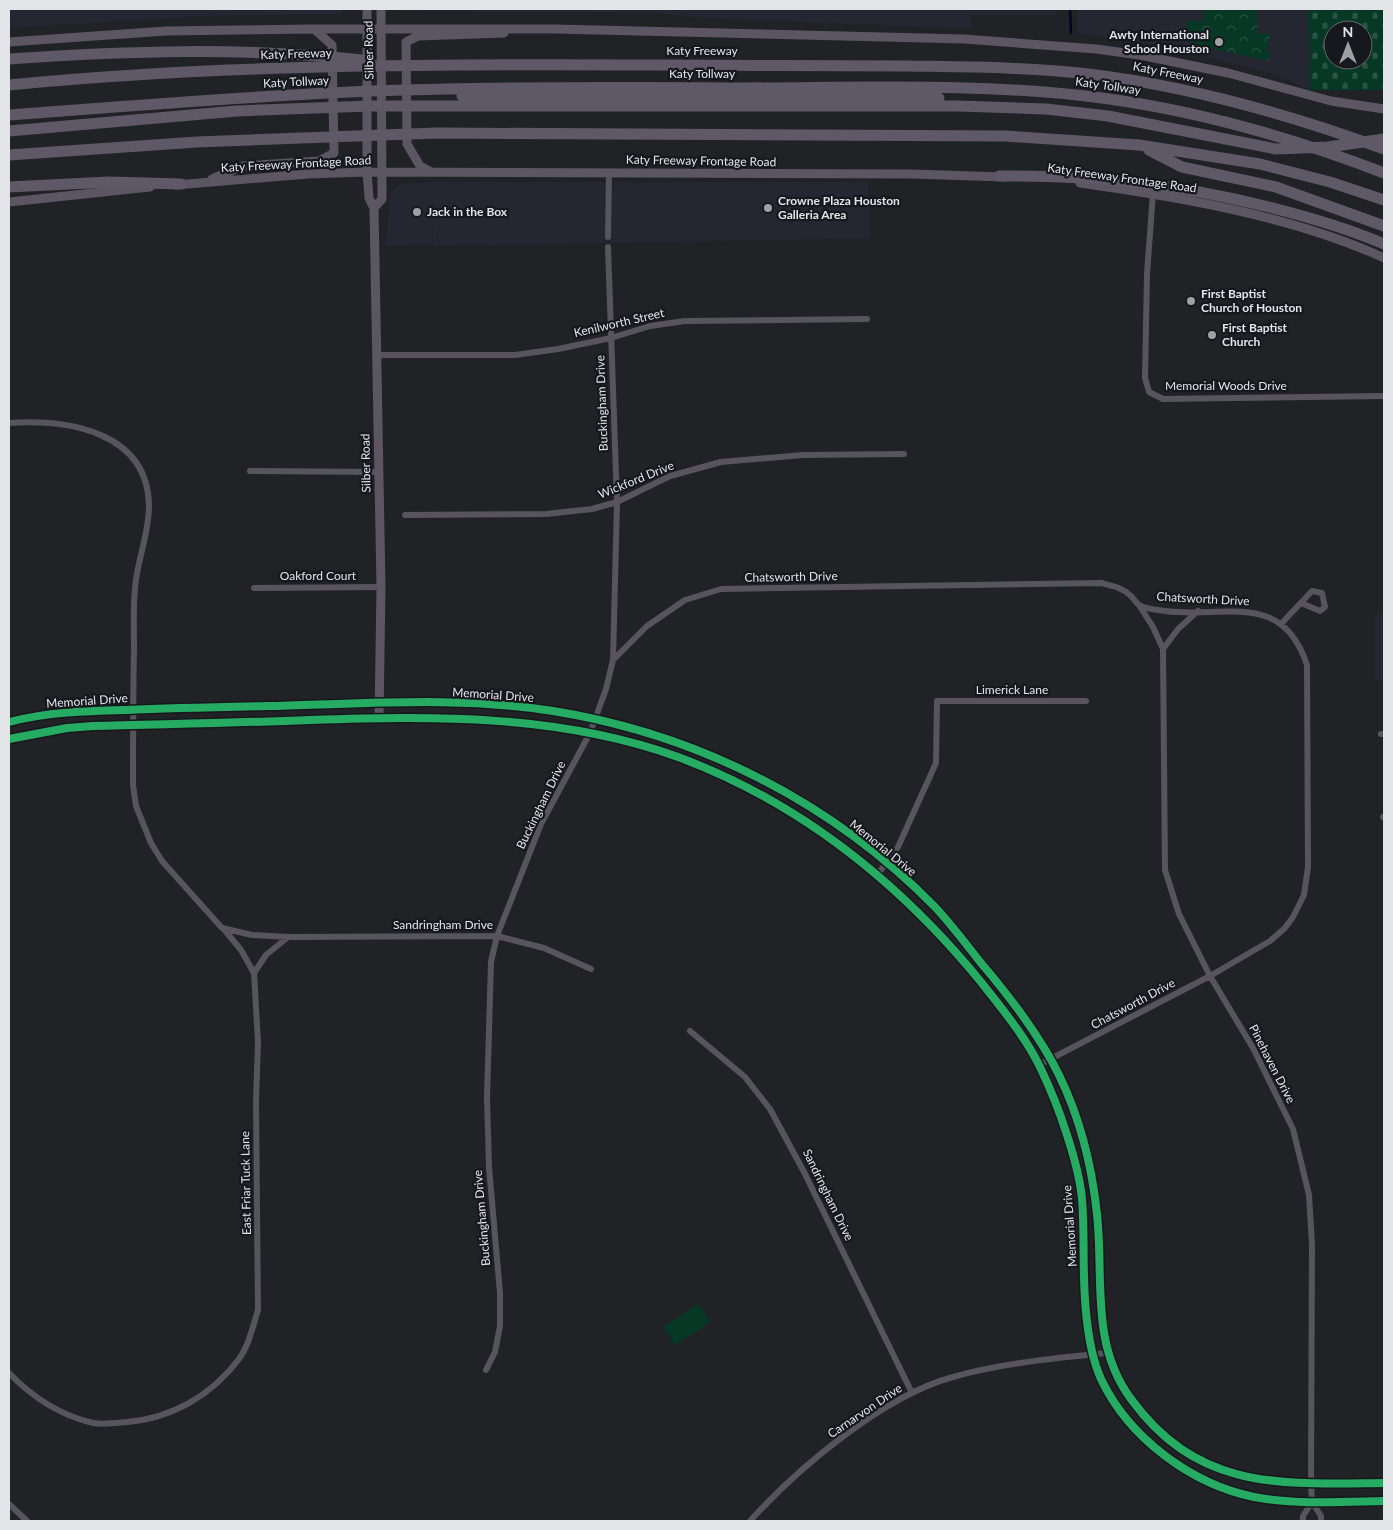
<svg xmlns="http://www.w3.org/2000/svg" width="1393" height="1530" viewBox="0 0 1393 1530" font-family="Lato,sans-serif">
<defs>
<pattern id="cemetery-stones" width="16" height="16" patternUnits="userSpaceOnUse" patternTransform="scale(1.25)"><rect width="16" height="16" fill="#073725"/><path d="M2 7V4a2 2 0 0 1 4 0v3zM10 15v-3a2 2 0 0 1 4 0v3z" fill="#2b5445"/></pattern>
<pattern id="park-crowns" width="20" height="18" patternUnits="userSpaceOnUse" patternTransform="scale(1.25)"><rect width="20" height="18" fill="#073725"/><path d="M2 6a3 3 0 1 1 6 0M12 15a3 3 0 1 1 6 0" fill="none" stroke="#2b5445"/></pattern>
</defs>
<rect width="100%" height="100%" fill="#212226"/>
<path fill="#242631" d="M 9,9 L 344,9 L 339,14 L 206,16 L 9,28 Z
M 397,9 L 1057,9 L 1057,15 L 970,15 L 974,29 L 705,18 L 653,13 L 398,11 Z
M 1077,9 L 1308,9 L 1310,90 L 1274,74 L 1180,50 L 1078,33 Z
M 430,182 L 868,182 L 870,238 L 433,246 L 432,222 L 432,245 L 385,246 L 391,192 L 400,184 Z
M 1374,615 L 1384,615 L 1384,680 L 1374,680 Z"/>
<path fill="#073725" d="M 698,1304 L 711,1322 L 675,1345 L 663,1327 Z"/>
<path fill="url(#cemetery-stones)" fill-rule="evenodd" d="M 1308,9 L 1384,9 L 1384,90 L 1310,90 ZM 1333,30 L 1363,30 L 1363,60 L 1333,60 Z"/>
<path fill="url(#park-crowns)" d="M 1204,9 L 1258,9 L 1258,34 L 1271,34 L 1266,51 L 1270,52 L 1268,61 L 1201,46 L 1188,41 L 1188,21 L 1204,21 Z"/>
<g fill="none" stroke-linecap="round" stroke-linejoin="round">
<path stroke="#03032a" stroke-width="2.5" d="M 1070,9 L 1071,33"/>
<path stroke="#57545d" stroke-width="6" d="M 1153,193 L 1147,274 L 1145,378 L 1149,392 L 1163,399 L 1384,396
M 608,237 L 609,172
M 377,355 L 515,355 L 558,349 L 611,338 L 650,326 L 685,321 L 867,319
M 9,423 C 67,419 148,431 149,506 C 149,534 137,561 135,588 C 133,608 134,629 134,649 C 133,694 133,740 133,785 L 136,806 L 151,843 L 162,861 L 222,928 L 252,935 L 288,937 L 497,936 L 544,948 L 591,969
M 250,471 L 379,472
M 405,515 L 546,514 L 592,509 L 617,502 L 670,476 L 721,462 L 803,455 L 904,454
M 254,588 L 381,587
M 1139,605 L 1153,627 L 1163,649 L 1165,870 L 1179,914 L 1210,976 L 1253,1048 L 1293,1129 L 1309,1195 L 1312,1245 L 1311,1484 L 1312,1502 L 1321,1516 L 1321,1521
M 1281,624 L 1312,591 L 1322,593 L 1325,607 L 1320,611 L 1301,603
M 1163,649 L 1178,629 L 1198,611
M 613,660 L 647,626 L 685,600 L 721,589 L 1101,583 C 1113,586 1123,588 1131,596 C 1134,599 1136,603 1139,605 C 1145,609 1158,610 1165,611 C 1224,619 1282,589 1307,665 L 1308,867 L 1304,895 L 1293,917 L 1285,928 L 1270,941 L 1210,976 L 1039,1065
M 1381,734 L 1384,734
M 1383,817 L 1384,817
M 878,874 L 898,847 L 936,763 L 937,701 L 1086,701
M 254,973 L 266,955 L 288,937
M 690,1031 L 745,1077 L 770,1109 L 804,1172 L 912,1393
M 486,1370 L 495,1352 L 500,1326 L 500,1293 L 489,1167 L 487,1098 L 491,962 L 497,936 L 541,824 L 590,733 L 606,689 L 613,660 L 617,502 L 608,247
M 9,1373 C 32,1397 59,1415 93,1423 C 103,1425 116,1423 127,1422 C 172,1418 211,1396 239,1359 C 249,1345 253,1326 258,1310 L 256,1101 L 258,1042 L 254,973 L 241,950 L 223,928
M 9,1504 L 27,1521
M 750,1521 C 798,1468 883,1396 953,1377 C 1003,1363 1056,1358 1107,1353
M 1303,1521 L 1303,1516 L 1312,1502"/>
<path stroke="#5b5662" stroke-width="9" d="M 367,9 L 367,172 L 369,198 L 374,208 L 381,587 L 379,718
M 9,42 L 166,31 L 313,29 L 554,29 L 964,39 L 1096,49 L 1140,55 L 1228,73 L 1331,101 L 1384,109
M 431,172 L 420,166 L 407,144 L 406,42 L 418,36 L 504,33
M 212,179 L 243,166 L 319,161 L 334,153 L 332,45 L 314,29
M 1080,183 C 1179,197 1293,216 1384,258
M 176,185 L 308,174 L 367,172 L 912,174 L 1005,177
M 9,202 L 150,187
M 374,208 L 382,199 L 381,9
M 9,722 C 47,712 86,711 126,710 C 174,708 223,707 271,706 C 365,704 460,696 553,711 C 697,734 832,802 935,907 C 951,924 966,944 981,963 C 1010,997 1039,1034 1059,1075 C 1080,1118 1092,1167 1097,1214 C 1104,1278 1090,1344 1131,1399 C 1198,1491 1281,1484 1384,1483
M 9,739 L 67,728 L 93,726 C 165,724 237,723 310,720 C 434,716 559,714 678,757 C 799,802 900,883 981,982 C 1002,1009 1025,1036 1040,1067 C 1050,1088 1059,1110 1066,1132 C 1073,1153 1080,1177 1082,1199 C 1085,1236 1082,1274 1086,1312 C 1088,1334 1092,1359 1101,1379 C 1129,1438 1191,1484 1254,1497 C 1297,1505 1341,1502 1384,1501"/>
<path stroke="#5f5967" stroke-width="11" d="M 9,59 C 126,51 245,47 362,60
M 9,85 C 224,64 440,64 656,65 C 740,65 823,66 907,66 C 967,67 1028,67 1088,74 C 1190,86 1288,114 1384,149
M 462,96 L 939,98
M 9,115 C 129,106 250,96 371,91 C 491,87 612,87 733,88 C 855,88 981,82 1102,98 C 1200,111 1293,138 1384,173
M 9,131 L 237,111 L 370,106 L 958,106 L 1046,109 L 1108,116 L 1276,149 L 1328,147 L 1384,139
M 1149,150 L 1182,167 L 1276,187 L 1384,226
M 9,155 L 197,142 L 437,133 L 1005,136 L 1139,145 L 1260,164 L 1330,182 L 1384,200
M 999,176 C 1095,175 1176,184 1269,207 C 1309,217 1347,228 1384,244
M 9,187 L 109,182 L 181,184"/>
<defs>
<path id="cycleway" d="M 9,722 C 47,712 86,711 126,710 C 174,708 223,707 271,706 C 365,704 460,696 553,711 C 697,734 832,802 935,907 C 951,924 966,944 981,963 C 1010,997 1039,1034 1059,1075 C 1080,1118 1092,1167 1097,1214 C 1104,1278 1090,1344 1131,1399 C 1198,1491 1281,1484 1384,1483
M 9,739 L 67,728 L 93,726 C 165,724 237,723 310,720 C 434,716 559,714 678,757 C 799,802 900,883 981,982 C 1002,1009 1025,1036 1040,1067 C 1050,1088 1059,1110 1066,1132 C 1073,1153 1080,1177 1082,1199 C 1085,1236 1082,1274 1086,1312 C 1088,1334 1092,1359 1101,1379 C 1129,1438 1191,1484 1254,1497 C 1297,1505 1341,1502 1384,1501"/>
</defs>
<use href="#cycleway" stroke="#16181e" stroke-width="11"/>
<use href="#cycleway" stroke="#26ab63" stroke-width="8"/>
</g>
<g fill="#9fa0a4" stroke="#16181e" stroke-width="2">
<circle cx="1219" cy="42" r="5"/>
<circle cx="768" cy="208" r="5"/>
<circle cx="417" cy="212" r="5"/>
<circle cx="1191" cy="301" r="5"/>
<circle cx="1212" cy="335" r="5"/>
</g>
<g text-anchor="middle" stroke-width="4.5" stroke-linejoin="round" paint-order="stroke">
<g font-size="12" font-weight="bold" fill="#e3e4e8" stroke="#16181e" text-anchor="start">
<text x="1209" y="39" text-anchor="end">Awty International<tspan x="1209" dy="14">School Houston</tspan></text>
<text x="778" y="205">Crowne Plaza Houston<tspan x="778" dy="14">Galleria Area</tspan></text>
<text x="427" y="216">Jack in the Box</text>
<text x="1201" y="298">First Baptist<tspan x="1201" dy="14">Church of Houston</tspan></text>
<text x="1222" y="332">First Baptist<tspan x="1222" dy="14">Church</tspan></text>
</g>
<g font-size="12" fill="#e3e4e8" stroke="#16181e">
<text transform="translate(369 50) rotate(-91)" y="4">Silber Road</text>
<text x="702" y="55">Katy Freeway</text>
<text transform="translate(296 54) rotate(-2)" y="4">Katy Freeway</text>
<text transform="translate(1168 73) rotate(11)" y="4">Katy Freeway</text>
<text x="702" y="78">Katy Tollway</text>
<text transform="translate(296 82) rotate(-3)" y="4">Katy Tollway</text>
<text transform="translate(1108 86) rotate(8)" y="4">Katy Tollway</text>
<text transform="translate(701 161) rotate(1)" y="4">Katy Freeway Frontage Road</text>
<text transform="translate(296 164) rotate(-3)" y="4">Katy Freeway Frontage Road</text>
<text transform="translate(1122 178) rotate(8)" y="4">Katy Freeway Frontage Road</text>
<text transform="translate(619 323) rotate(-13)" y="4">Kenilworth Street</text>
<text x="1226" y="390">Memorial Woods Drive</text>
<text transform="translate(602 403) rotate(-92)" y="4">Buckingham Drive</text>
<text transform="translate(366 463) rotate(-91)" y="4">Silber Road</text>
<text transform="translate(636 480) rotate(-22)" y="4">Wickford Drive</text>
<text x="318" y="580">Oakford Court</text>
<text transform="translate(791 577) rotate(-1)" y="4">Chatsworth Drive</text>
<text transform="translate(1203 599) rotate(3)" y="4">Chatsworth Drive</text>
<text x="1012" y="694">Limerick Lane</text>
<text transform="translate(493 695) rotate(4)" y="4">Memorial Drive</text>
<text transform="translate(87 701) rotate(-4)" y="4">Memorial Drive</text>
<text transform="translate(541 805) rotate(-64)" y="4">Buckingham Drive</text>
<text transform="translate(883 848) rotate(39)" y="4">Memorial Drive</text>
<text x="443" y="929">Sandringham Drive</text>
<text transform="translate(1133 1004) rotate(-28)" y="4">Chatsworth Drive</text>
<text transform="translate(1272 1064) rotate(63)" y="4">Pinehaven Drive</text>
<text transform="translate(246 1183) rotate(-91)" y="4">East Friar Tuck Lane</text>
<text transform="translate(828 1195) rotate(64)" y="4">Sandringham Drive</text>
<text transform="translate(482 1218) rotate(-95)" y="4">Buckingham Drive</text>
<text transform="translate(1070 1226) rotate(-94)" y="4">Memorial Drive</text>
<text transform="translate(865 1411) rotate(-34)" y="4">Carnarvon Drive</text>
</g>
</g>
<rect width="1393" height="1530" fill="none" stroke="#e3e4e8" stroke-width="20"/>
<g transform="translate(1348 45)"><circle r="24" fill="#16181e" stroke="#686a6f"/>
<path d="M0-4L9 19L0 12L-9 19Z" fill="#9fa0a4"/>
<text y="-8" font-size="14" font-weight="bold" text-anchor="middle" fill="#e3e4e8">N</text>
</g>
</svg>
